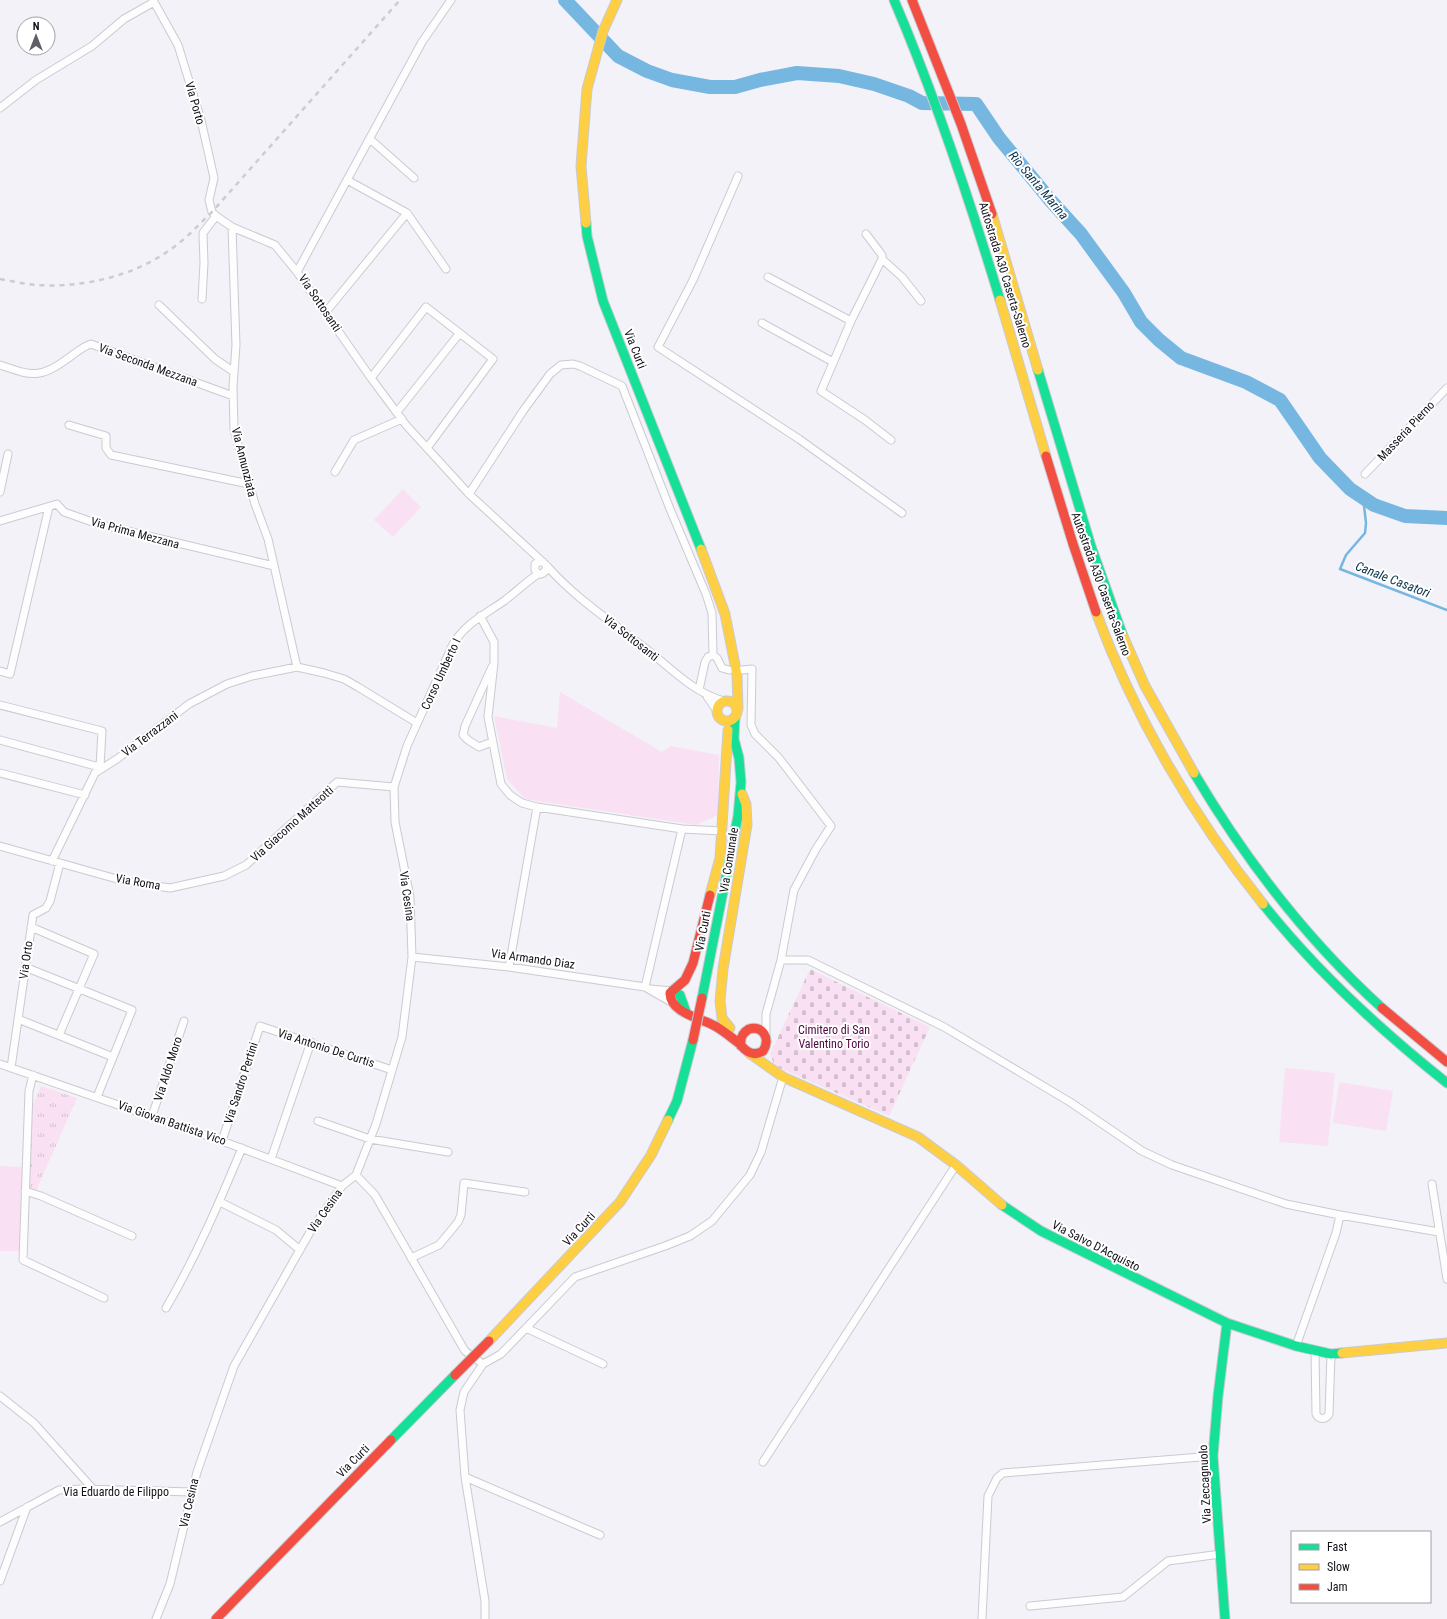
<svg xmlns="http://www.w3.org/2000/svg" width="1447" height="1619" viewBox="0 0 1447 1619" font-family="'Roboto Condensed',sans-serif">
<defs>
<pattern id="grass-tufts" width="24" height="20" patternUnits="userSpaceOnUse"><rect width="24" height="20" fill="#f9e1f3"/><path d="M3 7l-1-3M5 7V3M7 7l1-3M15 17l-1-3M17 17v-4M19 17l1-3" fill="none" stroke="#d4c0d0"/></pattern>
<pattern id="cemetery-stones" width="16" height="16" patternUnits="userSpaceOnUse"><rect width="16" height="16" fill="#f9e1f3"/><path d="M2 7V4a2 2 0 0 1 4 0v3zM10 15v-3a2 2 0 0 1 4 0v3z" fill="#d4c0d0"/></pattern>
</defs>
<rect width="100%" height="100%" fill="#f2f2f8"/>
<path fill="url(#grass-tufts)" d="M 41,1086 L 77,1098 L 36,1191 L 27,1188 L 32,1107 Z"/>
<path fill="url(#cemetery-stones)" d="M 810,969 L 930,1027 L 889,1116 L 775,1066 L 770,1054 Z"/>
<path fill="#f9e1f3" d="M 403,489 L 421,507 L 393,537 L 374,520 Z
M 560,692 L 662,752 L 671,746 L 719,755 L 718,815 L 696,825 L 525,799 L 507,779 L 494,716 L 557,728 Z
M 1285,1068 L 1335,1073 L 1328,1146 L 1279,1142 Z
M 1339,1082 L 1393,1091 L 1386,1131 L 1333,1123 Z
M 0,1166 L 23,1167 L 20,1251 L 0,1251 Z"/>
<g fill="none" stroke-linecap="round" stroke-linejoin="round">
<path stroke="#76b7e1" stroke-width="2.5" d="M 1363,497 L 1366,523 L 1365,533 L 1346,555 L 1340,569 L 1447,610"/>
<path stroke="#76b7e1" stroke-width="14" d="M 565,0 L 618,56 L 647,71 L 672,80 L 710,87 L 735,87 L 760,80 L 797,73 L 839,76 L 874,84 L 909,96 L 922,103 L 976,104 L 999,138 L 1051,201 L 1081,234 L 1124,293 L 1141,322 L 1159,340 L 1181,358 L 1246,382 L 1280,400 L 1320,458 L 1350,489 L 1374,505 L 1405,516 L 1447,518"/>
<defs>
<path id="street" d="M 153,0 L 178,45 L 201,120 L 214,178 L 209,200 L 212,212 L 216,216 L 232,227 L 275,245 L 297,272
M 451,0 L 422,42 L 297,272 L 371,378 L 406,425 L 469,494 L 545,564 C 548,568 546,572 541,574 L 538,574 L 535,570 L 535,564 L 539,562 L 543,562
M 0,108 L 36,80 L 92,46 L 124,19 L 154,2
M 370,139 L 414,178
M 738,176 L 693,280 L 658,347 L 799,439 L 902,513
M 347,180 L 407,213 L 446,269
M 232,227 L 236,345 L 233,387 L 234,430 L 255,504 L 268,539 L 297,667
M 866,234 L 882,255 L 882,259 L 851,321 L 821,391 L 865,420 L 891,440
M 882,259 L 902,277 L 921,301
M 768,277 L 851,321
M 202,299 L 204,263 L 203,233 L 216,216
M 159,305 L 215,359 L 234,372
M 325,313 L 407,213
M 762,323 L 833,362
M 0,365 C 30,375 39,380 67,359 C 75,354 81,347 91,344 L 233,396
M 371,378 L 426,307 L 493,359 L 427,448
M 397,412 L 459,334
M 69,425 L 106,436 L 106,448 L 111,455 L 249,484
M 335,472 L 354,440 L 402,419
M 1365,474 L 1447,388
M 0,492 L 8,454
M 469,494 L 523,411 L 550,374 L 561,365 L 573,364 L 580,366 L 622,386 L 670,509 L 706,594 L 712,613 L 713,655
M 0,521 L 57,504 L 64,512 L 98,524 L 274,566
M 547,566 C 575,598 612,622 645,648 C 671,668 692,692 724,701
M 480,616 L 494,642 L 494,663 L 488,717 L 501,784 L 510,795 L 522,803 L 537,807 L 682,829 L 722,831
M 492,667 L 465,726 L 463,735 L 468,740 L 479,747 L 492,742
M 742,670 L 752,669 L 751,725 L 755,734 L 779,758 L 831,826 L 816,849 L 794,890 L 781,960 L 766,1014 L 766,1034
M 0,671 L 10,674 L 49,507
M 699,690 L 705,662 L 708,657 L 713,655 L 717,658 L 722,668 L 729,670
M 706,695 L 717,711
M 0,705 L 102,731 L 100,767
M 0,740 L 103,768
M 0,773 L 85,795
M 0,846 L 124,881 L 170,888 L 224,876 L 246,865 L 337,782 L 394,787
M 52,861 L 95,773 L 117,759 L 189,704 L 227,684 L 252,676 L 297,667 L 324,673 L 344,679 L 358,687 L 417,723
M 31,927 L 94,954 L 59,1035
M 412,957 L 509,967 L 645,987 L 671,1002
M 781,960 L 808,960 L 944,1027 L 1070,1102 L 1142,1151 L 1172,1165 L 1286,1204 L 1340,1215 L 1439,1232
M 25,967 L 132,1010 L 97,1097
M 509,967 L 537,807
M 645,987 L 682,829
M 650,989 L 672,991
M 18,1019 L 113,1057
M 0,1064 L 222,1141 L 342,1186
M 11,1068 L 33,915 L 46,908 L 50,901 L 60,863
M 33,1075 L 29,1091 L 23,1260 L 104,1298
M 152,1116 L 184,1021
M 318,1121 L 370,1139 L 448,1152
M 222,1141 L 260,1026 L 392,1070
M 271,1159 L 311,1042
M 356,1175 L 375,1195 L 465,1351 L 483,1364
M 1432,1184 L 1447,1279
M 25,1191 L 41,1196 L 132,1236
M 220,1202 L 276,1230 L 300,1250
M 411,1258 L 439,1245 L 458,1222 L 461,1215 L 464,1183 L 525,1192
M 166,1308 C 196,1257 219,1203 242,1148
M 526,1328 L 603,1364
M 1296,1346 L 1336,1233 L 1340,1215
M 1315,1351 L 1316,1414 C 1319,1420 1326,1420 1329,1414 L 1331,1354
M 0,1396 L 34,1423 L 93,1489
M 763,1462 L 956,1165
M 465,1477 L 600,1535
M 0,1522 L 59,1490 L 84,1489 L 192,1492
M 0,1581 L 27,1507
M 1030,1606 L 1123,1597 L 1168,1561 L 1221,1554
M 156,1619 L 170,1584 L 197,1472 L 234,1366 L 310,1232 L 342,1186 L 356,1175 L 376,1124 L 402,1037 L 412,957 L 410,897 L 395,822 L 394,787 L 407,746 L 453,644 C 466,623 484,615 504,601 C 516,592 526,582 538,574
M 485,1619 L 485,1601 L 465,1477 L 460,1410 L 464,1392 L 483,1364 L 501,1354 L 575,1277 L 665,1246 L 690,1236 L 712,1221 L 750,1175 L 761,1152 L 783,1077
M 982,1619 L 988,1496 L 997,1478 L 1003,1473 L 1213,1456"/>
<path id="fast" d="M 894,0 C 936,98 969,198 1000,300
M 586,223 L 587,236 L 603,301 L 701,549
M 1038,370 L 1091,546 L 1123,636
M 1194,773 C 1245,859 1307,940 1382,1008
M 1263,904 C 1317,972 1379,1029 1447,1083
M 672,991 L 680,995 L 686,1012
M 702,998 L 738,816 L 741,782 L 739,758 L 734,739 L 735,717
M 668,1120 L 677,1101 L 693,1040
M 1002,1205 L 1041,1231 L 1227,1323 L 1296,1346 L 1331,1354 L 1342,1353
M 391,1440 L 455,1375
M 1225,1619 L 1213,1456 L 1218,1396 L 1227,1323"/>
<path id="slow" d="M 992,214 L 1038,370
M 586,223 L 581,166 L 587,89 L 603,31 L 617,0
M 1000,300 L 1046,456
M 701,549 L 725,614 L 737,675 L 738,709
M 1096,612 C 1134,716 1194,818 1263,904
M 1123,636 L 1145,686 L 1194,773
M717 711a10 10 0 1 1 20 0a10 10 0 1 1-20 0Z
M 710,895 L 720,858 L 728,730
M 730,1028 L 722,1018 L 720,1001 L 723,969 L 747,825 L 746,804 L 742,794
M 749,1053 L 783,1077 L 918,1137 L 956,1165 L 1002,1205
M 489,1341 L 620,1202 L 651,1155 L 668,1120
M 1342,1353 L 1447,1343"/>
<path id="jam" d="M 912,0 L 961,124 L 992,214
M 1046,456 L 1073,544 L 1096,612
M 710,895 L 693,963 L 685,980 L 670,993 C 670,1013 701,1018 715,1026 C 724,1031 732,1038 740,1044 C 746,1052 753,1057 763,1051 C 771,1039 763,1025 749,1029 C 742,1033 740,1038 741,1046
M 1382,1008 L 1447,1062
M 216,1619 L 391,1440"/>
</defs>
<use href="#street" stroke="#cacad1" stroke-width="9"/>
<use href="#fast" stroke="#cacad1" stroke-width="11"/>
<use href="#slow" stroke="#cacad1" stroke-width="11"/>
<use href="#jam" stroke="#cacad1" stroke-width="11"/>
<use href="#street" stroke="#fdfdfe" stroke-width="7"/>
<use href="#fast" stroke="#16e098" stroke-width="9"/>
<use href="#slow" stroke="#ffcf43" stroke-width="9"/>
<use href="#jam" stroke="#f24e42" stroke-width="9"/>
<path stroke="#cdcdd0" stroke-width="2.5" stroke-dasharray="5 5" stroke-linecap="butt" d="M 0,279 C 12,281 24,284 36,285 C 86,288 140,275 179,243 C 191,234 201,222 212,212 L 400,0"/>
<defs>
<path id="jam-bridge" d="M 693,1040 L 702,998
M 455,1375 L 489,1341"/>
</defs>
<use href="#jam-bridge" stroke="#cacad1" stroke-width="11" stroke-linecap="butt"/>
<use href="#jam-bridge" stroke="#f24e42" stroke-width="9"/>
</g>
<g text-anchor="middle" stroke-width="4" stroke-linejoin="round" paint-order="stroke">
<g font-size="12" fill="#111018" stroke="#fff">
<text transform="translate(195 103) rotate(74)" y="4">Via Porto</text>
<text transform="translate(1005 275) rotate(73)" y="4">Autostrada A30 Caserta-Salerno</text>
<text transform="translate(320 303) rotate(56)" y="4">Via Sottosanti</text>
<text transform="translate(635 349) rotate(68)" y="4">Via Curti</text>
<text transform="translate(148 365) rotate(20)" y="4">Via Seconda Mezzana</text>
<text transform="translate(1406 431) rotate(-47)" y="4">Masseria Pierno</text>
<text transform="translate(244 462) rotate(76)" y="4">Via Annunziata</text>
<text transform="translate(135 533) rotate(15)" y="4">Via Prima Mezzana</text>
<text transform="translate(1101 584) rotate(70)" y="4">Autostrada A30 Caserta-Salerno</text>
<text transform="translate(631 638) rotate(38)" y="4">Via Sottosanti</text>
<text transform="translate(441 674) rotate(-65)" y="4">Corso Umberto I</text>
<text transform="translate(150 734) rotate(-37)" y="4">Via Terrazzani</text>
<text transform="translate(292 824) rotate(-42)" y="4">Via Giacomo Matteotti</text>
<text transform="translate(729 860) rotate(-81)" y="4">Via Comunale</text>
<text transform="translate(138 882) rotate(10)" y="4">Via Roma</text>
<text transform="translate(407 896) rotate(82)" y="4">Via Cesina</text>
<text transform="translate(703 931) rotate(-79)" y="4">Via Curti</text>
<text transform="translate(533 959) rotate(8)" y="4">Via Armando Diaz</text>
<text transform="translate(26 960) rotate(-82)" y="4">Via Orto</text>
<text transform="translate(326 1048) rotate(18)" y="4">Via Antonio De Curtis</text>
<text transform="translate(168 1069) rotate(-72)" y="4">Via Aldo Moro</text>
<text transform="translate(241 1083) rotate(-72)" y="4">Via Sandro Pertini</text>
<text transform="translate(172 1123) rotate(19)" y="4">Via Giovan Battista Vico</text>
<text transform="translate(325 1211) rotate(-55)" y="4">Via Cesina</text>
<text transform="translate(579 1229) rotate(-47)" y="4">Via Curti</text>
<text transform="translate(1096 1246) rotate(27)" y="4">Via Salvo D'Acquisto</text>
<text transform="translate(353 1461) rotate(-45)" y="4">Via Curti</text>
<text transform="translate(1205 1484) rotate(-93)" y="4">Via Zeccagnuolo</text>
<text x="116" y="1496">Via Eduardo de Filippo</text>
<text transform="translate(189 1503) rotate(-77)" y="4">Via Cesina</text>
</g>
<g font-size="12" fill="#4e053f" stroke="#fff">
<text x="834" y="1034">Cimitero di San<tspan x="834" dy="14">Valentino Torio</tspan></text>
</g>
<g font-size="13" font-style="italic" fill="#0a334a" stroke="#fff">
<text transform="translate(1039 185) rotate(50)" y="5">Rio Santa Marina</text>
<text transform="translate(1393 579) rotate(21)" y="5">Canale Casatori</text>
</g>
</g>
<rect x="1291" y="1531" width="140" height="72" fill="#ffffff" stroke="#a09fa3"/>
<rect x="1299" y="1544" width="20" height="6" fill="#16e098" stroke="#a09fa3"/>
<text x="1327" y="1551" font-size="12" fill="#111018">Fast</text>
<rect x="1299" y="1564" width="20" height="6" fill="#ffcf43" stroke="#a09fa3"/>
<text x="1327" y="1571" font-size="12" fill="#111018">Slow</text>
<rect x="1299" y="1584" width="20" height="6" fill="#f24e42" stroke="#a09fa3"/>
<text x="1327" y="1591" font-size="12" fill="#111018">Jam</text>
<g transform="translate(36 36)"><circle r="19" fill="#ffffff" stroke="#a09fa3"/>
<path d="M0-3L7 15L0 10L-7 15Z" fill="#605f66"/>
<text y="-6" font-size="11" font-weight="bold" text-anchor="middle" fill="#111018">N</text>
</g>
</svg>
